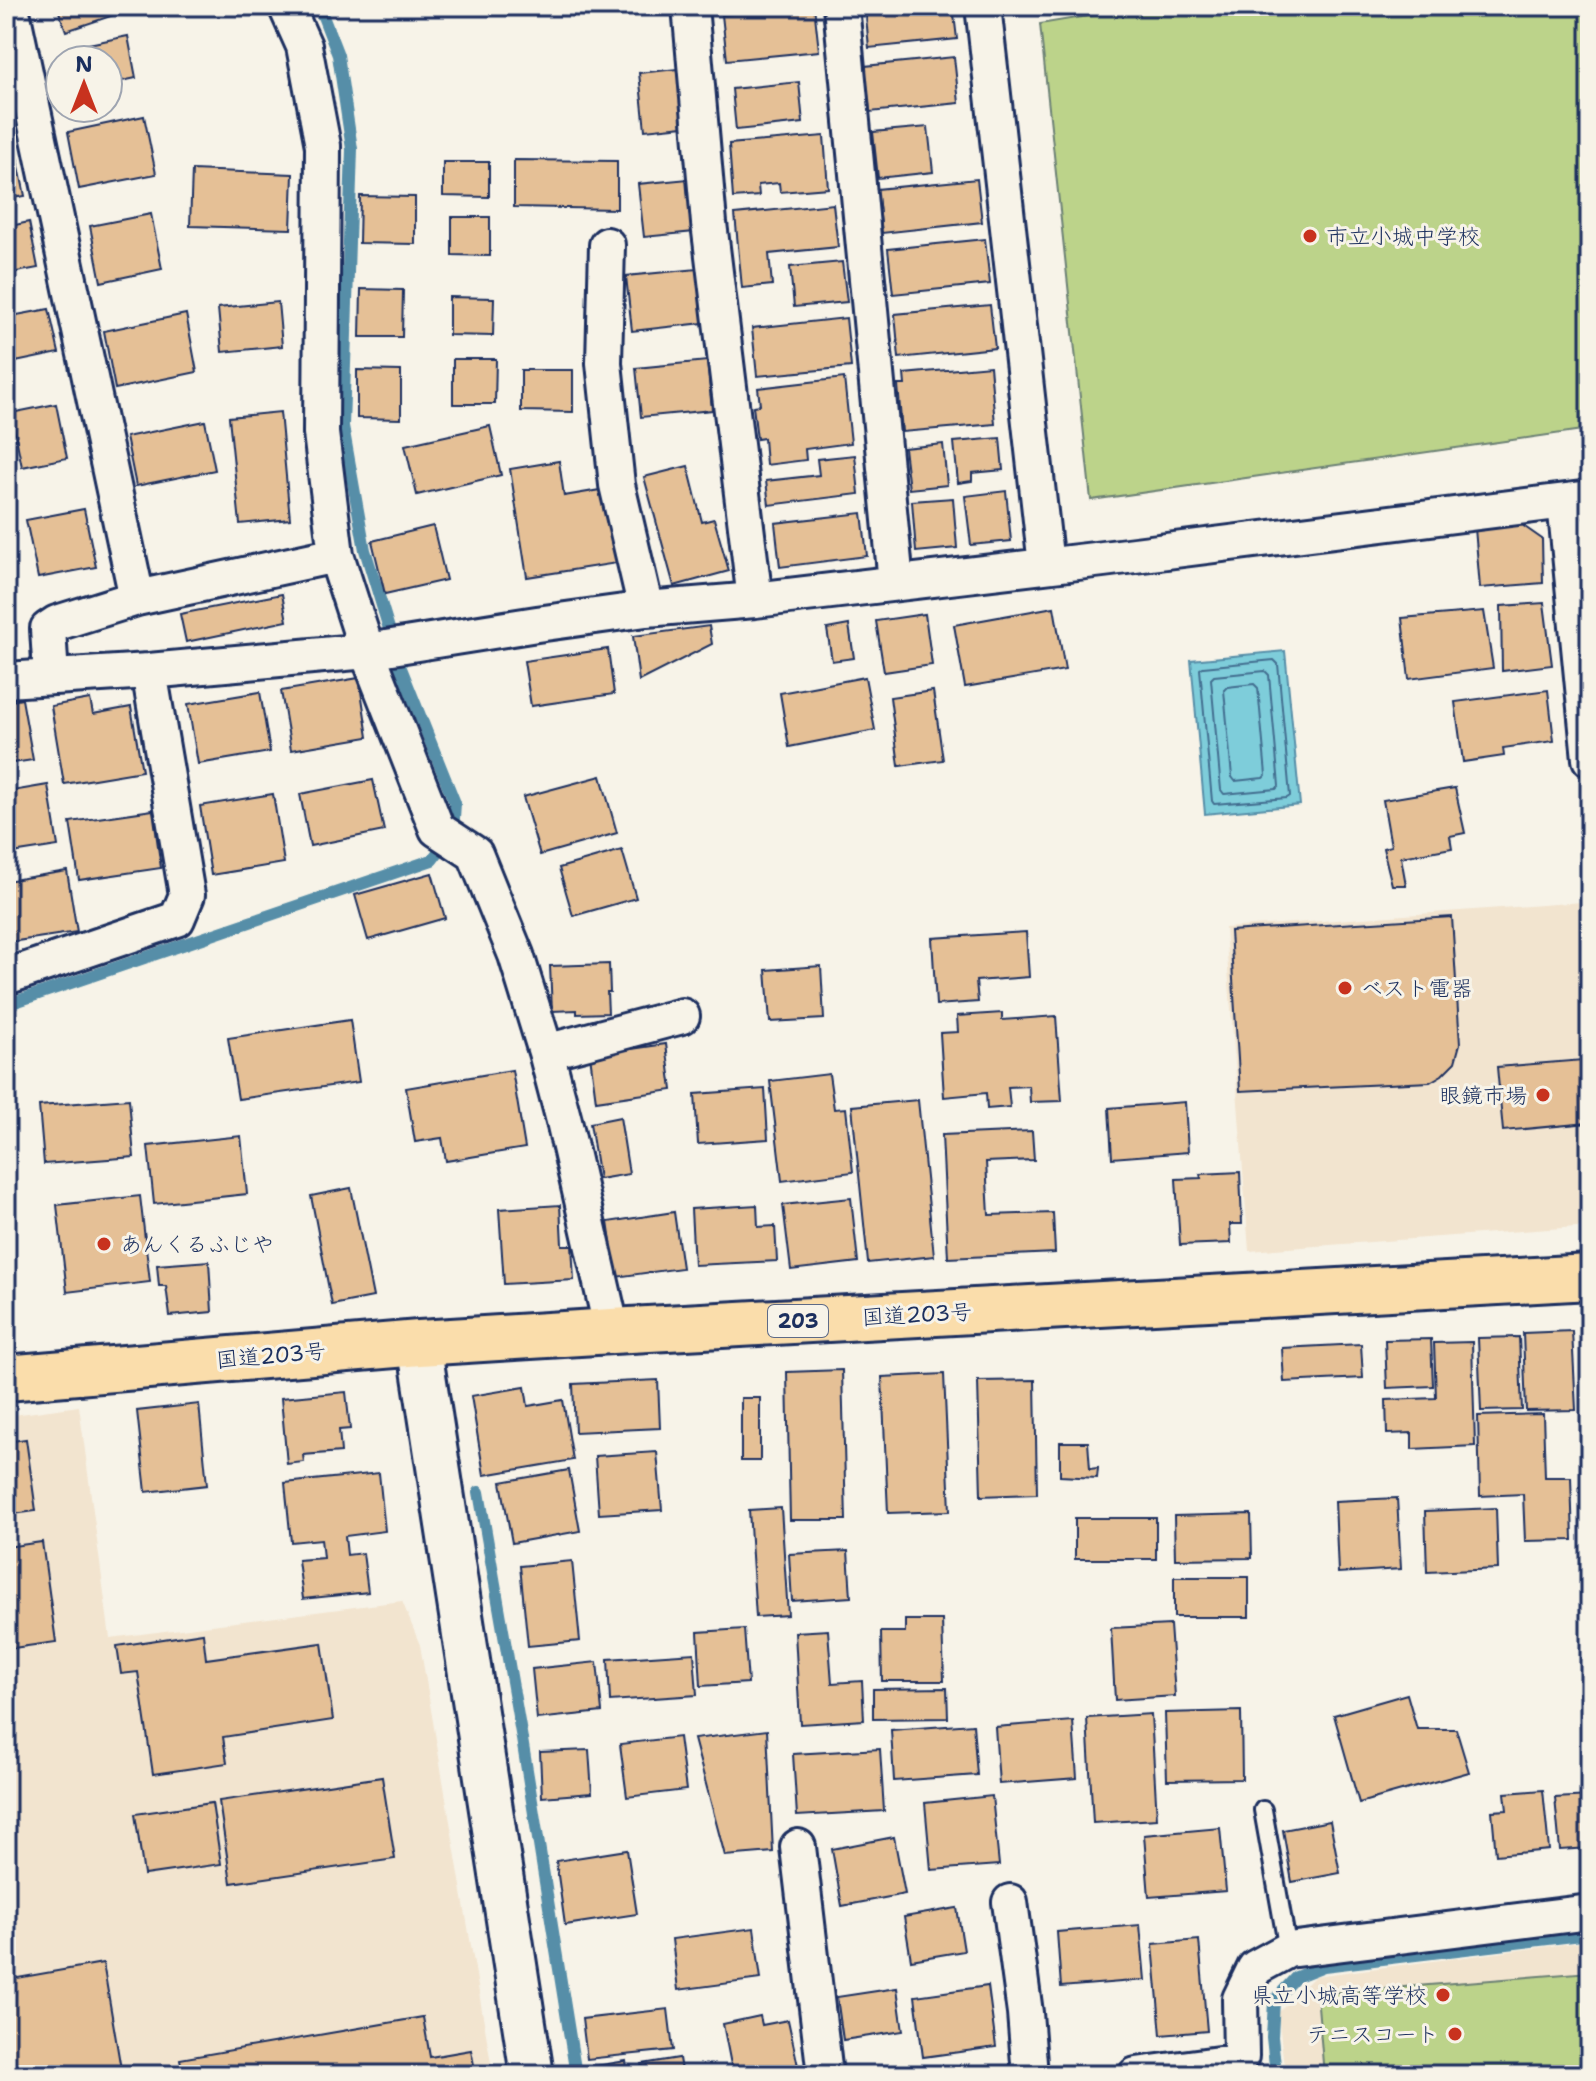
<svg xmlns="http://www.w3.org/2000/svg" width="1596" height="2081" viewBox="0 0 1596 2081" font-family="'Shantell Sans','Klee One',sans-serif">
<rect width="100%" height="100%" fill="#f7f3e8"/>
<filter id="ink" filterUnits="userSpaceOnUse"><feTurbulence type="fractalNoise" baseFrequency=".0125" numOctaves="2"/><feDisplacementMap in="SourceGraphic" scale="16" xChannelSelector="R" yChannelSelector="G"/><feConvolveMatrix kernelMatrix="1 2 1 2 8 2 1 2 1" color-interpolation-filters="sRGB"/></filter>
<g filter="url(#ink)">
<path fill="#f2e4cf" d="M 1582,902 L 1590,1019 L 1590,1226 L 1249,1251 L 1225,928 Z
M 79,1406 L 110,1638 L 402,1601 L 420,1645 L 493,2075 L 6,2075 L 6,1416 Z
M 1590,1941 L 1590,2075 L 1285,2075 L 1278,2013 L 1315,1976 Z"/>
<path fill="#bcd38a" stroke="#6c8174" stroke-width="2" d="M 1147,6 L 1590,6 L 1590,429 L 1091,500 L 1040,24 Z
M 1590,1972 L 1590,2075 L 1324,2075 L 1317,1994 Z"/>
<path fill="#7ecdda" stroke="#568ea8" stroke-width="2" d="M 1285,651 L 1300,805 L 1205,814 L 1191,660 Z"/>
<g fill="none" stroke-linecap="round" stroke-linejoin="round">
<path stroke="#436e90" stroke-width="2" d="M 1274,660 L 1278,664 L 1290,796 L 1287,798 L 1214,804 L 1212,801 L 1200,669 L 1203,667 Z
M 1265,671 L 1269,675 L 1279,786 L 1276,789 L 1224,794 L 1221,790 L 1211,679 L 1214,676 Z
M 1254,684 L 1258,688 L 1266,775 L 1263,778 L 1235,781 L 1232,777 L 1224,690 L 1227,687 Z"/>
<path stroke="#568ea8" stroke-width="12" d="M 6,1005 L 432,860 L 453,833 L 455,803 L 401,668 L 365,550 L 343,426 L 352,149 L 338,55 L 319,6
M 479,1492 L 522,1739 L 576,2075
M 1276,2075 L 1272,2037 L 1274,2001 L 1296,1977 L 1324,1966 L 1590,1934"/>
</g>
<path fill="#e5c096" stroke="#1b2f5e" stroke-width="2" d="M 57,6 L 114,6 L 117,14 L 66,31 Z
M 624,6 L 666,6 L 667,11 L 625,15 Z
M 814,6 L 819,51 L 727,60 L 722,15 Z
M 865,6 L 953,6 L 957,39 L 869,48 Z
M 128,36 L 136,78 L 108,84 L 108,60 L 72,60 L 69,48 Z
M 954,57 L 959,103 L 870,112 L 865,66 Z
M 677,69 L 683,126 L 645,130 L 639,73 Z
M 799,82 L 803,123 L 736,130 L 732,89 Z
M 144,116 L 156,174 L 79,189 L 68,132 Z
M 928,127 L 933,172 L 878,178 L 873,132 Z
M 824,136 L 828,188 L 780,192 L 779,183 L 758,185 L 759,196 L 733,198 L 729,144 Z
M 13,137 L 25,196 L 6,199 L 6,138 Z
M 514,160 L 617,161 L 617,209 L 514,207 Z
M 443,162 L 489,162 L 489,197 L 443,196 Z
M 192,170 L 293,174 L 291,229 L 190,226 Z
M 688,179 L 694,232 L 644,237 L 638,184 Z
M 977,179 L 982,222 L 882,233 L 877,189 Z
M 360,196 L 415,197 L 415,244 L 359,243 Z
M 833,204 L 838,247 L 769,254 L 772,285 L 742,288 L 735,214 Z
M 151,214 L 162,269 L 101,282 L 90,226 Z
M 452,217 L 490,217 L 490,256 L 452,255 Z
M 29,222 L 38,268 L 6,274 L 6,227 Z
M 985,239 L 990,284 L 893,294 L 888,249 Z
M 842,262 L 847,302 L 794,307 L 790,267 Z
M 697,269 L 703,323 L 632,331 L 626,276 Z
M 361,289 L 403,290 L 402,337 L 360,337 Z
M 449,297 L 494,298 L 493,336 L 449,335 Z
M 278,302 L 282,346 L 222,352 L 218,308 Z
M 990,305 L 995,348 L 899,358 L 895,314 Z
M 49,309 L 59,353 L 6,364 L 6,317 Z
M 186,314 L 197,372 L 115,389 L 104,331 Z
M 846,318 L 851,367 L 757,376 L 752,328 Z
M 453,359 L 496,359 L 495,404 L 453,404 Z
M 707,361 L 712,410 L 641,417 L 636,368 Z
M 990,366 L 995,424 L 902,432 L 898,385 L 905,385 L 904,374 Z
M 357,370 L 401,371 L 401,419 L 357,418 Z
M 521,370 L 573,370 L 573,412 L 521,411 Z
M 844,378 L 851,443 L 805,449 L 806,460 L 766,465 L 764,438 L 757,439 L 753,406 L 760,405 L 758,388 Z
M 56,404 L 67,458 L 22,467 L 11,413 Z
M 280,412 L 290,519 L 240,524 L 229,417 Z
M 205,421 L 215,470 L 136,486 L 126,437 Z
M 490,426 L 501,475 L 417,495 L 405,445 Z
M 1000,438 L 1003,470 L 972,473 L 972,481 L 958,483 L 954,442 Z
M 943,444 L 947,485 L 909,489 L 904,448 Z
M 855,455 L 859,494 L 769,505 L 766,481 L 819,475 L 817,459 Z
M 559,461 L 564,496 L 606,489 L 617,563 L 527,577 L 510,469 Z
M 688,466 L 702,522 L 714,519 L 729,571 L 674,586 L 644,477 Z
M 1006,491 L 1011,541 L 971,545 L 965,496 Z
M 953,498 L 957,548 L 916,552 L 912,501 Z
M 84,509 L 96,567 L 38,578 L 26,520 Z
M 862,513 L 867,556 L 780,567 L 775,523 Z
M 1522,525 L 1542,539 L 1543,583 L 1480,588 L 1475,528 Z
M 433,526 L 446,580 L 385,594 L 372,541 Z
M 6,579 L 15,623 L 6,625 Z
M 282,594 L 287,621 L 186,642 L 180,614 Z
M 1544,603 L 1552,665 L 1502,671 L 1501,606 Z
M 1054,607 L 1065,670 L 965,687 L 954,625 Z
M 1484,611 L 1493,668 L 1409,679 L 1402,618 Z
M 925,614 L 932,665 L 884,672 L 876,621 Z
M 849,625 L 854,658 L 832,661 L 827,629 Z
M 709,626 L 712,644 L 639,681 L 633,636 Z
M 608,649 L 614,694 L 531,706 L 524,661 Z
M 865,677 L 875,730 L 789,747 L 780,693 Z
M 359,678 L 368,737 L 291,750 L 281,691 Z
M 1548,690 L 1554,741 L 1503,748 L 1504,756 L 1463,762 L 1455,702 Z
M 933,691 L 943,760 L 899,766 L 890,697 Z
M 260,692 L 270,752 L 198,764 L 188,704 Z
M 22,699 L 33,760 L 6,764 L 6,702 Z
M 90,699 L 93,714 L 131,707 L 142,771 L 64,784 L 51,706 Z
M 601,776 L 617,833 L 540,855 L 523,797 Z
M 373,780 L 384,831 L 310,846 L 300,794 Z
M 48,785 L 58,846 L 6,854 L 6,792 Z
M 1455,788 L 1465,833 L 1450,836 L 1452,848 L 1401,857 L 1406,885 L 1392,885 L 1383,848 L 1391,846 L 1383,800 Z
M 273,794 L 284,863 L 211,875 L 200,806 Z
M 153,810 L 161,868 L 79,880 L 70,822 Z
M 622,850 L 636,898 L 573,916 L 559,868 Z
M 67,871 L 77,932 L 10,942 L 6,915 L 6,881 Z
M 432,873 L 445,918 L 368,940 L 355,895 Z
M 1452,917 L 1460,1044 L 1455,1062 L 1442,1075 L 1430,1082 L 1240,1091 L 1230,931 Z
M 1026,932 L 1029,977 L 976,981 L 978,1002 L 936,1005 L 932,938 Z
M 609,964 L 610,992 L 607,992 L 608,1013 L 577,1014 L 577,1010 L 552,1011 L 550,966 Z
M 821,966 L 824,1019 L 770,1022 L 766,970 Z
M 1002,1013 L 1002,1020 L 1056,1016 L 1062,1101 L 1030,1102 L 1029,1086 L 1008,1087 L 1010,1107 L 987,1109 L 986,1093 L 944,1097 L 940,1033 L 958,1032 L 957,1016 Z
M 350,1020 L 359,1082 L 238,1099 L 228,1038 Z
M 666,1044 L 672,1090 L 596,1101 L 590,1055 Z
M 1583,1060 L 1588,1123 L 1503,1131 L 1497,1067 Z
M 512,1070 L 525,1148 L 446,1161 L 442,1138 L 415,1142 L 406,1088 Z
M 829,1074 L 834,1109 L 846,1108 L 853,1172 L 782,1181 L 770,1081 Z
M 765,1089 L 768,1139 L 698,1144 L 695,1094 Z
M 129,1099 L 134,1157 L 44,1164 L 39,1106 Z
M 918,1100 L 934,1256 L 868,1263 L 852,1106 Z
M 1185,1102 L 1188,1152 L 1112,1158 L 1109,1108 Z
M 620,1117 L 629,1174 L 599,1179 L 590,1123 Z
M 1032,1131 L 1034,1160 L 986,1162 L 989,1215 L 1053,1213 L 1055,1253 L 948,1258 L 942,1135 Z
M 241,1136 L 247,1194 L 154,1204 L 148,1146 Z
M 1240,1172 L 1242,1224 L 1230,1224 L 1231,1243 L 1180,1245 L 1176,1179 L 1201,1178 L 1200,1174 Z
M 351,1188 L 373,1297 L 332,1305 L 311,1196 Z
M 140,1196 L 150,1282 L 67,1292 L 57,1205 Z
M 851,1198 L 858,1262 L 791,1270 L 783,1205 Z
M 560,1205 L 562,1245 L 572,1245 L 574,1280 L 504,1284 L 499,1209 Z
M 757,1205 L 758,1227 L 775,1226 L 777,1261 L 694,1265 L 691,1209 Z
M 674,1212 L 682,1268 L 616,1277 L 608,1222 Z
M 209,1261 L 212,1312 L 170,1316 L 166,1286 L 159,1286 L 157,1265 Z
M 1572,1331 L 1576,1410 L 1526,1411 L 1523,1333 Z
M 1519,1337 L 1522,1410 L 1481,1411 L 1478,1338 Z
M 1431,1339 L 1433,1386 L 1387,1388 L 1385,1340 Z
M 1472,1342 L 1475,1446 L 1412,1449 L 1412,1433 L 1387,1434 L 1386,1400 L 1436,1398 L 1434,1343 Z
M 1361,1344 L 1363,1378 L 1284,1382 L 1282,1348 Z
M 842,1370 L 846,1520 L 790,1520 L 787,1372 Z
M 944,1374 L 950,1511 L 888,1513 L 882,1377 Z
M 658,1380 L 660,1428 L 575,1432 L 573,1384 Z
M 1035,1380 L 1037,1494 L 981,1496 L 978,1381 Z
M 525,1387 L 528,1406 L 563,1400 L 573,1460 L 484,1475 L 471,1396 Z
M 346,1392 L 350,1429 L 339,1430 L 341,1452 L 303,1455 L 304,1462 L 287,1464 L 281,1398 Z
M 741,1398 L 760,1398 L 760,1461 L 741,1461 Z
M 199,1404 L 207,1485 L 146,1492 L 137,1411 Z
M 1543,1414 L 1545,1477 L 1571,1477 L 1573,1540 L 1525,1541 L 1523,1494 L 1480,1496 L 1478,1416 Z
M 26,1439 L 36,1511 L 6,1515 L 6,1442 Z
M 1060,1442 L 1088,1442 L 1090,1469 L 1098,1468 L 1097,1478 L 1060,1476 Z
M 657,1452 L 662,1510 L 599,1514 L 595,1456 Z
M 569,1470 L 580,1531 L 512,1543 L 501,1482 Z
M 379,1473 L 385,1531 L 345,1536 L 347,1555 L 363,1553 L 368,1592 L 303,1599 L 298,1560 L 323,1558 L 321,1539 L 291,1542 L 285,1483 Z
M 1397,1498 L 1401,1569 L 1338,1573 L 1335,1501 Z
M 781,1508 L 788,1615 L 756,1617 L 749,1510 Z
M 1496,1508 L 1498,1569 L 1427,1572 L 1425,1511 Z
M 1251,1514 L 1252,1558 L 1175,1559 L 1174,1516 Z
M 1075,1518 L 1156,1518 L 1156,1559 L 1075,1559 Z
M 42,1542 L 56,1642 L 6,1649 L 6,1547 Z
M 848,1551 L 851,1597 L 792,1601 L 789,1554 Z
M 572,1561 L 580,1641 L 528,1646 L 520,1566 Z
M 1174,1577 L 1249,1577 L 1249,1617 L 1174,1617 Z
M 905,1620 L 942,1620 L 944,1681 L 882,1681 L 881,1632 L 905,1632 Z
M 1170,1625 L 1175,1696 L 1115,1700 L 1111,1628 Z
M 744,1629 L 748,1683 L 701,1686 L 698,1632 Z
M 828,1630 L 832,1683 L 862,1681 L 864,1720 L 800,1724 L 795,1632 Z
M 203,1633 L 206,1659 L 322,1643 L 333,1720 L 223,1737 L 227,1763 L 153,1774 L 138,1672 L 121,1674 L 117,1646 Z
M 694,1653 L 697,1695 L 610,1701 L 608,1659 Z
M 597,1662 L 602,1712 L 537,1719 L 532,1669 Z
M 947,1688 L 948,1718 L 873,1719 L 873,1689 Z
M 1407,1694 L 1417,1729 L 1456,1729 L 1469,1772 L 1359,1803 L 1334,1715 Z
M 1241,1711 L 1242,1779 L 1167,1780 L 1165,1713 Z
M 1151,1714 L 1157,1819 L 1093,1823 L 1087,1718 Z
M 1073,1721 L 1077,1778 L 999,1784 L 995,1727 Z
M 973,1724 L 977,1775 L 894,1781 L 891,1730 Z
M 767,1730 L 773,1852 L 725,1856 L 694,1739 Z
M 679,1737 L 686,1790 L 627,1797 L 620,1744 Z
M 880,1749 L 884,1811 L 797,1816 L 793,1754 Z
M 589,1750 L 592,1793 L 542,1797 L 540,1752 Z
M 382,1777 L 395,1859 L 231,1883 L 219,1801 Z
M 1543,1790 L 1549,1850 L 1496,1855 L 1492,1811 L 1507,1810 L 1505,1793 Z
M 992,1796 L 999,1865 L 931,1870 L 925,1803 Z
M 1590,1796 L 1590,1848 L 1560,1850 L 1555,1798 Z
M 212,1803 L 221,1864 L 144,1875 L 135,1814 Z
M 1330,1821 L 1340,1873 L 1292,1882 L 1283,1830 Z
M 1220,1828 L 1226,1891 L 1149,1897 L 1144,1835 Z
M 894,1837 L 905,1894 L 842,1906 L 832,1849 Z
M 627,1850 L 637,1914 L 565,1925 L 556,1861 Z
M 957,1908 L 964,1951 L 911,1960 L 904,1917 Z
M 1140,1925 L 1145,1980 L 1061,1987 L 1057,1932 Z
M 754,1928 L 761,1979 L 678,1990 L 672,1939 Z
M 1199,1940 L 1207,2031 L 1161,2035 L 1153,1944 Z
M 103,1963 L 122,2075 L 6,2075 L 6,1980 Z
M 988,1986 L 996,2047 L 923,2057 L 915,1996 Z
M 897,1988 L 903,2031 L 843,2040 L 837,1997 Z
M 668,2009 L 673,2050 L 587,2059 L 582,2019 Z
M 760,2016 L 762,2025 L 788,2020 L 800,2075 L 733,2075 L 723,2024 Z
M 423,2017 L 430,2057 L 471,2050 L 476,2075 L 183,2075 L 180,2059 Z
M 679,2058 L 681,2071 L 696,2069 L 697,2075 L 644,2075 L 642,2064 Z
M 626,2061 L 628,2075 L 585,2075 L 584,2068 Z"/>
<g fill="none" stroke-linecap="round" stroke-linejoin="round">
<defs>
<path id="service" d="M 1263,1810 L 1288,1950"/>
<path id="minor" d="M 286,6 L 304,46 L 323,146 L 321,433 L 336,555 L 367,651 L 437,829 L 475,854 L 516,955 L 546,1052 L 564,1121 L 612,1331
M 690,6 L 709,223 L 755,600
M 841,6 L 896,583
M 983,6 L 1046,565
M 11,7 L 137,598
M 607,245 L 604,363 L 617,485 L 646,609
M 1565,502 L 1590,759
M 51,677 L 48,629 L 57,623 L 137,598 L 336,555
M 6,680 L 149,671 L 367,651 L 537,624 L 646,609 L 755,600 L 1103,559 L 1590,498
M 6,977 L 177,919 L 187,895 L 149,671
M 546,1052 L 682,1016
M 798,1847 L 825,2075
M 1010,1902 L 1025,2013 L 1030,2075
M 1136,2075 L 1234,2062 L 1241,2056 L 1240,1999 L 1255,1968 L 1288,1950 L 1590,1912"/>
<path id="tertiary" d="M 419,1343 L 532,2075"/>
<path id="trunk" d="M 6,1378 L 419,1343 L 612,1331 L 1590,1277"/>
</defs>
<use href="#service" stroke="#1b2f5e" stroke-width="22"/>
<use href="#minor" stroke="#1b2f5e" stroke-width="40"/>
<use href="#tertiary" stroke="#1b2f5e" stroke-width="48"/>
<use href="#trunk" stroke="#1b2f5e" stroke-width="50"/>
<use href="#service" stroke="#f7f3e8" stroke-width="16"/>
<use href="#minor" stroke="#f7f3e8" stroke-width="34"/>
<use href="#tertiary" stroke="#f7f3e8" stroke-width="42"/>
<use href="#trunk" stroke="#faddab" stroke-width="44"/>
</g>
</g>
<g fill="#c8321e" stroke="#f7f3e8" stroke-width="3">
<circle cx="1310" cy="236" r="8"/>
<circle cx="1345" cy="988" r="8"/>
<circle cx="1543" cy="1095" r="8"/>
<circle cx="104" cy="1244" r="8"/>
<circle cx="1443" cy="1995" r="8"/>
<circle cx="1455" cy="2034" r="8"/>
</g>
<g text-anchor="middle" stroke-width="6" stroke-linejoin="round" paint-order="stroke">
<rect fill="#f7f3e8" stroke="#5d6a87" stroke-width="2" x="768" y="1305" width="60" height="32" rx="6"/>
<g font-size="20" font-weight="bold" fill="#1b2f5e">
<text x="798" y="1328">203</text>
</g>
<g font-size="22" fill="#1b2f5e" stroke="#f7f3e8" text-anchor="start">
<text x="1326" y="244">市立小城中学校</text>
<text x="1361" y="996">ベスト電器</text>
<text x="1527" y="1103" text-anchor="end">眼鏡市場</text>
<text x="120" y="1252">あんくるふじや</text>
<text x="1427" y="2003" text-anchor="end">県立小城高等学校</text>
<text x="1439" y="2042" text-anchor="end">テニスコート</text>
</g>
<g font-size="22" fill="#1b2f5e" stroke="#f7f3e8">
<text transform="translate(917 1314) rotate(-3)" y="8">国道203号</text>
<text transform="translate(271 1355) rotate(-5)" y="8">国道203号</text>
</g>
</g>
<rect width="1596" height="2081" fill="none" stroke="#f7f3e8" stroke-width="32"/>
<rect x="16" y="16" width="1564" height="2049" fill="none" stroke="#1b2f5e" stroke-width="3" filter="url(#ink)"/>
<g transform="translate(84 84)"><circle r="38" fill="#f7f3e8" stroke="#9fa5b1" stroke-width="2"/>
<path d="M0-6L14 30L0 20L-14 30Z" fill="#c8321e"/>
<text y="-12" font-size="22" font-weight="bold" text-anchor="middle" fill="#1b2f5e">N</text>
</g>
</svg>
